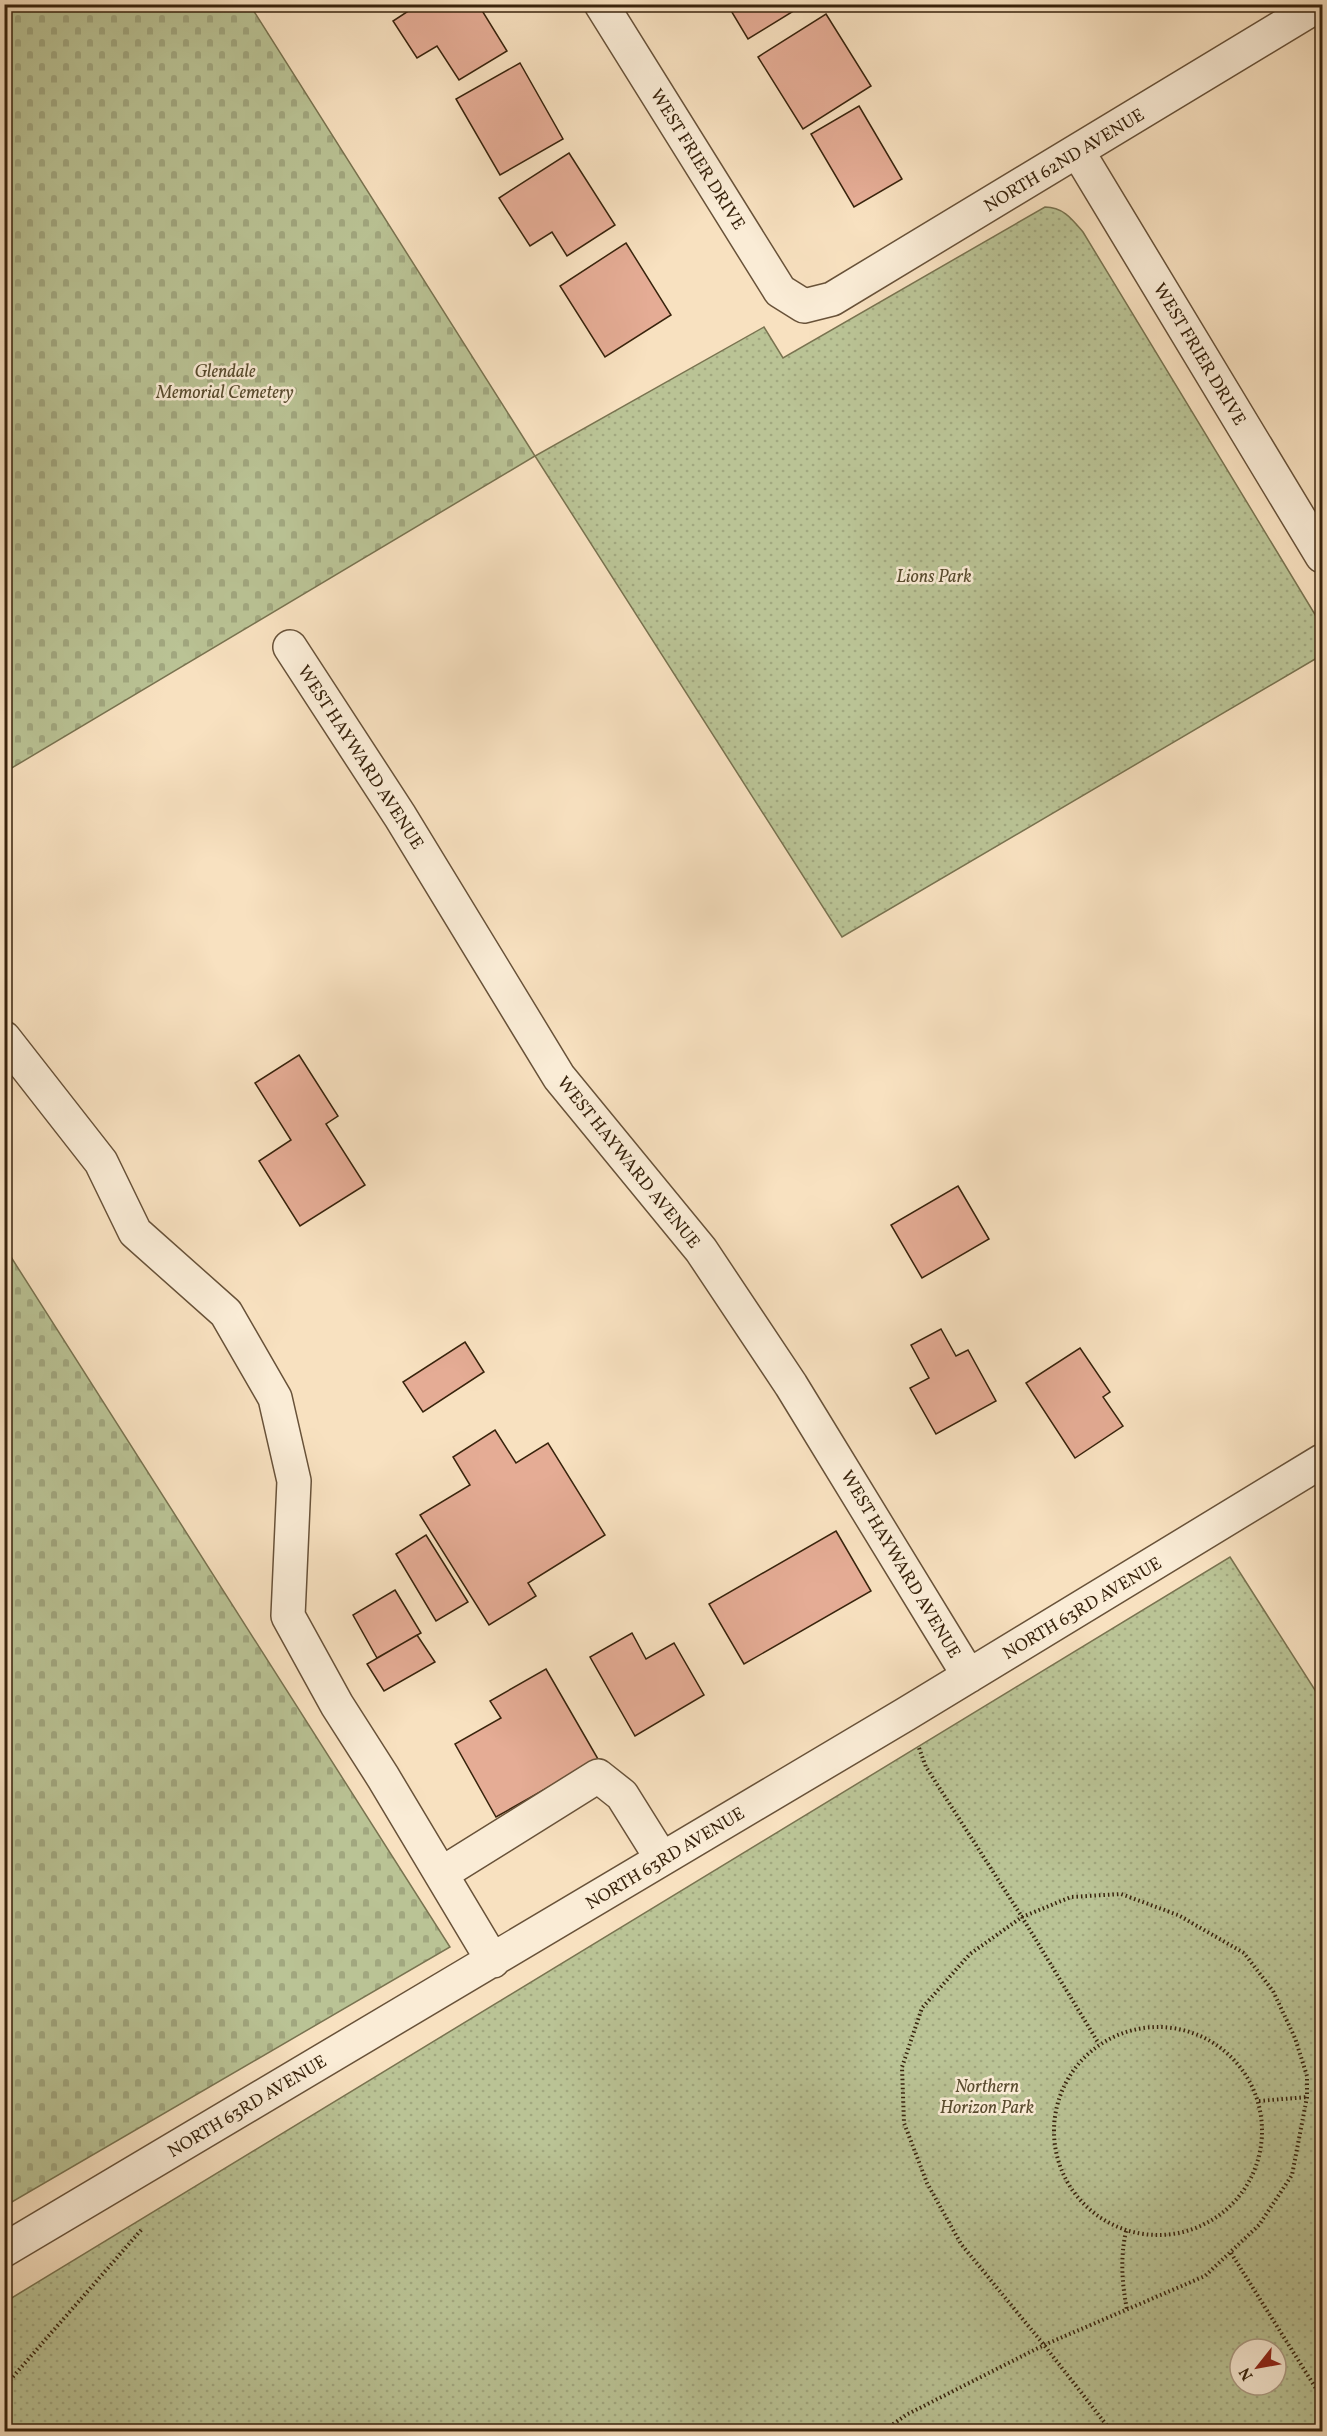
<svg xmlns="http://www.w3.org/2000/svg" width="1327" height="2436" viewBox="0 0 1327 2436" font-family="Vollkorn,serif">
<defs>
<pattern id="cemetery-stones" width="16" height="16" patternUnits="userSpaceOnUse" patternTransform="scale(1.5)"><rect width="16" height="16" fill="#bac395"/><path d="M2 7V4a2 2 0 0 1 4 0v3zM10 15v-3a2 2 0 0 1 4 0v3z" fill="#a1a77f"/></pattern>
<pattern id="park-dots" width="8" height="8" patternUnits="userSpaceOnUse" patternTransform="scale(1.5)"><rect width="8" height="8" fill="#bac395"/><path d="M2 2h.1M6 6h.1" fill="none" stroke="#a1a77f" stroke-width="1.8" stroke-linecap="round"/></pattern>
</defs>
<rect width="100%" height="100%" fill="#f8e1c0"/>
<filter id="stains"><feTurbulence type="fractalNoise" baseFrequency=".00333" numOctaves="4"/><feColorMatrix values="0 0 0 0 .2 0 0 0 0 .09 0 0 0 0 .02 0 0 0 .5 -.17"/></filter>
<radialGradient id="worn" r=".72"><stop offset=".6" stop-color="#630" stop-opacity="0"/><stop offset="1" stop-color="#630" stop-opacity=".3"/></radialGradient>
<path fill="url(#cemetery-stones)" stroke="#797350" stroke-width="1.5" d="M 4,5 L 250,5 L 535,456 L 5,772 Z
M 4,1246 L 450,1947 L 5,2206 L 4,2206 Z"/>
<path fill="url(#park-dots)" stroke="#797350" stroke-width="1.5" fill-rule="evenodd" d="M 1045,207 C 1063,207 1072,219 1083,232 L 1322,626 L 1322,655 L 842,937 L 535,456 L 764,327 L 783,358 Z
M 1230,1557 L 1322,1701 L 1322,2431 L 5,2431 L 5,2302 ZM 1240,2349 L 1276,2349 L 1276,2385 L 1240,2385 Z"/>
<path fill="#e5ac95" stroke="#38230c" stroke-width="1.5" d="M 419,4 L 478,4 L 507,51 L 459,80 L 437,46 L 417,58 L 393,21 Z
M 727,4 L 805,4 L 748,39 Z
M 826,14 L 871,86 L 803,129 L 758,57 Z
M 520,63 L 563,139 L 500,175 L 456,99 Z
M 859,106 L 902,179 L 854,207 L 811,134 Z
M 569,153 L 615,225 L 567,256 L 552,232 L 530,246 L 499,198 Z
M 626,243 L 671,315 L 605,357 L 560,286 Z
M 299,1055 L 338,1116 L 326,1124 L 365,1185 L 300,1226 L 259,1161 L 291,1140 L 255,1083 Z
M 958,1186 L 989,1239 L 922,1278 L 891,1225 Z
M 941,1329 L 956,1356 L 968,1350 L 996,1401 L 936,1434 L 910,1388 L 929,1378 L 911,1345 Z
M 465,1342 L 484,1372 L 423,1412 L 403,1382 Z
M 1080,1348 L 1110,1392 L 1103,1397 L 1123,1426 L 1075,1458 L 1026,1383 Z
M 495,1430 L 516,1463 L 548,1443 L 605,1535 L 528,1583 L 536,1596 L 489,1625 L 420,1515 L 470,1485 L 453,1457 Z
M 836,1531 L 871,1591 L 744,1664 L 709,1604 Z
M 426,1535 L 468,1602 L 436,1621 L 396,1554 Z
M 395,1590 L 421,1633 L 377,1658 L 353,1615 Z
M 632,1633 L 646,1659 L 674,1643 L 704,1695 L 635,1736 L 590,1657 Z
M 417,1635 L 435,1662 L 384,1691 L 367,1664 Z
M 546,1669 L 598,1759 L 496,1817 L 455,1744 L 501,1718 L 490,1701 Z"/>
<g fill="none" stroke-linecap="round" stroke-linejoin="round">
<defs>
<path id="minor" d="M 601,4 L 780,291 L 804,306 L 832,299 L 1320,4
M 1078,152 L 1322,556
M 290,647 L 400,816 L 559,1077 L 701,1250 L 791,1385 L 969,1676
M 4,1038 L 101,1162 L 135,1232 L 226,1313 L 275,1398 L 294,1481 L 288,1616 L 337,1705 L 383,1777 L 493,1961
M 441,1874 L 598,1776 L 622,1795 L 662,1859
M 4,2250 L 906,1714 L 1322,1461"/>
</defs>
<use href="#minor" stroke="#685239" stroke-width="36"/>
<path stroke="#38230c" stroke-width="4" stroke-dasharray="1.5 3" stroke-linecap="butt" d="M 919,1748 L 926,1767 L 1022,1917 L 1099,2044
M1054 2131a104 104 0 1 1 208 0a104 104 0 1 1-208 0Z
M 1259,2101 L 1307,2097
M 1126,2231 C 1120,2259 1122,2283 1127,2310
M 1231,2253 L 1322,2398
M 4,2387 L 142,2229
M 882,2432 L 906,2415 L 1044,2345 L 1205,2276 L 1259,2225 L 1292,2175 L 1307,2097 L 1307,2076 L 1295,2038 L 1273,1991 L 1244,1953 L 1178,1915 L 1121,1894 L 1071,1897 L 1022,1917 L 970,1954 L 922,2008 L 902,2067 L 904,2123 L 927,2183 L 961,2244 L 1044,2345 L 1112,2432"/>
<use href="#minor" stroke="#faecd6" stroke-width="33"/>
</g>
<g text-anchor="middle" stroke-width="5" stroke-linejoin="round" paint-order="stroke">
<g font-size="18" fill="#38230c" stroke="#faecd6">
<text transform="translate(698 159) rotate(58)" y="6">WEST FRIER DRIVE</text>
<text transform="translate(1064 160) rotate(-31)" y="6">NORTH 62ND AVENUE</text>
<text transform="translate(1200 354) rotate(59)" y="6">WEST FRIER DRIVE</text>
<text transform="translate(361 757) rotate(57)" y="6">WEST HAYWARD AVENUE</text>
<text transform="translate(629 1162) rotate(51)" y="6">WEST HAYWARD AVENUE</text>
<text transform="translate(901 1564) rotate(59)" y="6">WEST HAYWARD AVENUE</text>
<text transform="translate(1082 1608) rotate(-31)" y="6">NORTH 63RD AVENUE</text>
<text transform="translate(665 1858) rotate(-31)" y="6">NORTH 63RD AVENUE</text>
<text transform="translate(247 2106) rotate(-31)" y="6">NORTH 63RD AVENUE</text>
</g>
<g font-size="18" font-style="italic" fill="#584b2e" stroke="#faecd6">
<text x="225" y="377">Glendale<tspan x="225" dy="21">Memorial Cemetery</tspan></text>
<text x="934" y="582">Lions Park</text>
<text x="987" y="2092">Northern<tspan x="987" dy="21">Horizon Park</tspan></text>
</g>
</g>
<rect width="1327" height="2436" fill="none" stroke="#f8e1c0" stroke-width="24"/>
<rect x="6" y="6" width="1315" height="2424" fill="none" stroke="#38230c" stroke-width="3"/>
<rect x="12" y="12" width="1303" height="2412" fill="none" stroke="#38230c" stroke-width="1.5"/>
<g transform="translate(1258 2367) rotate(239)"><circle r="28" fill="#faecd6" stroke="#ac9c85" stroke-width="1.5"/>
<path d="M0-4.5L10 22L0 15L-10 22Z" fill="#8f2418"/>
<text y="-9" font-size="16" font-weight="bold" text-anchor="middle" fill="#38230c">N</text>
</g>
<rect width="100%" height="100%" filter="url(#stains)"/>
<rect width="100%" height="100%" fill="url(#worn)"/>
</svg>
